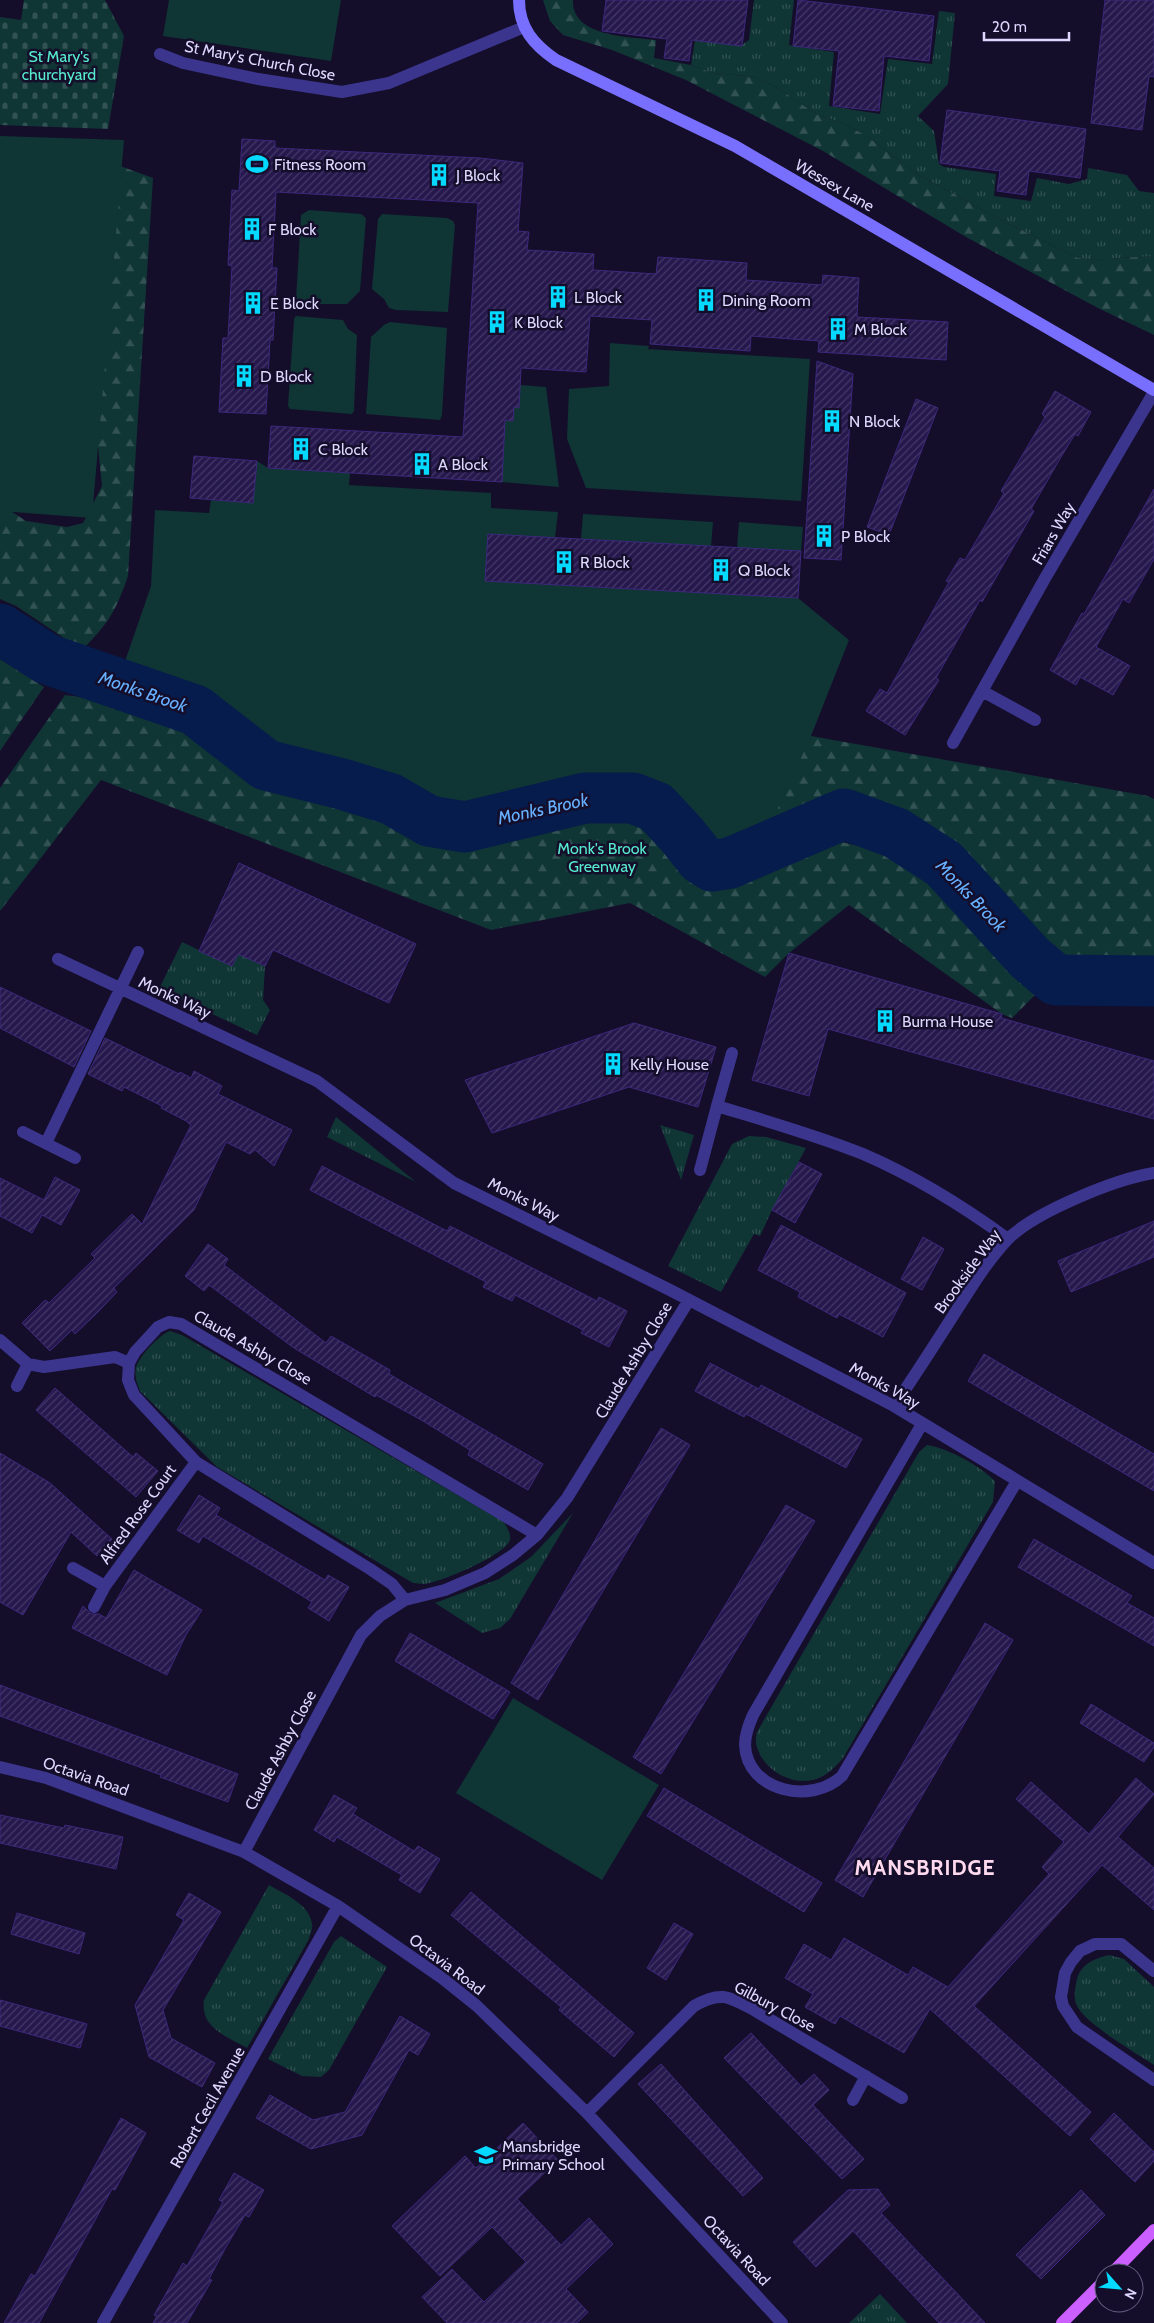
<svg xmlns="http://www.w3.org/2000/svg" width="1154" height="2323" viewBox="0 0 1154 2323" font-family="Cabin,sans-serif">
<defs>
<pattern id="grass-tufts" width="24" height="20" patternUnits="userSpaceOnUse" patternTransform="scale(1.25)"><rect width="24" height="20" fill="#103535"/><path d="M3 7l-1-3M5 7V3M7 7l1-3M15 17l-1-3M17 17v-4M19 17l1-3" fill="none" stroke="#325253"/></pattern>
<pattern id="forest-firs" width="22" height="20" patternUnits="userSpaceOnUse" patternTransform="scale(1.25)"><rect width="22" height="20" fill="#103535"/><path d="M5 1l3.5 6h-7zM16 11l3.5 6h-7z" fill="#325253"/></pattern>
<pattern id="cemetery-stones" width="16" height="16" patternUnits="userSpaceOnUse" patternTransform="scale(1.25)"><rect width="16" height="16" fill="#103535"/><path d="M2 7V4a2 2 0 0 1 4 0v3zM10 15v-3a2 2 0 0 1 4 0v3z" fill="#325253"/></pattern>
<pattern id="building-hatch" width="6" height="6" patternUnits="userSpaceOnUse" patternTransform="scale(1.25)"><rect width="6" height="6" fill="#26184d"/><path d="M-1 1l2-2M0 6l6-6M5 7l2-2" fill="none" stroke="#453968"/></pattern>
</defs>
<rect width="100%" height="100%" fill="#140e2b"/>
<path fill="url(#grass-tufts)" d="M 754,0 L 794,0 L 789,45 L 834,52 L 829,106 L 880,114 L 888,59 L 932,64 L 939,11 L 955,13 L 948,84 L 918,116 L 934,131 L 939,164 L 944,167 L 996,174 L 994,196 L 1031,201 L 1037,178 L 1069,184 L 1087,179 L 1088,168 L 1127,175 L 1139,191 L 1154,193 L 1154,257 C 1129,255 1103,262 1078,258 L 1005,222 L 919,175 L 865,135 L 842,123 L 816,114 L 776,87 L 756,77 L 713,73 L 691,65 L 695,40 L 740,46 L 749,40 Z
M 182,942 L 232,966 L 238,954 L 265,966 L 263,1000 L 270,1010 L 257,1035 L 159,989 Z
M 336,1117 L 416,1182 L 327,1137 Z
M 660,1125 L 694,1135 L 681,1180 Z
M 749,1136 L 766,1137 L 806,1148 L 772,1210 L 760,1236 L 754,1234 L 721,1292 L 668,1266 L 732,1144 Z
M 170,1331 L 182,1335 L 504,1522 C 507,1528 511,1533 510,1540 C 506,1555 439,1583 424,1584 C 421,1584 416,1583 413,1583 L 217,1467 L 140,1391 C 137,1383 134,1376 136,1368 C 138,1357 160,1334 170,1331 Z
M 927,1445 C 948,1448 980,1466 995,1481 L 993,1502 L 843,1758 C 836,1766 829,1774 819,1778 C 795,1788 764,1772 757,1747 C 755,1743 756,1736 757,1732 L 919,1452 Z
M 573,1513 L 510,1619 L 500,1628 L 482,1633 L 435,1603 L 499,1579 L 531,1557 Z
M 269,1885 C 284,1894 310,1904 312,1924 C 313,1928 310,1935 309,1939 L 247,2048 C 226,2036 200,2028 204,2000 Z
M 341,1936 L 387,1967 L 329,2070 L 321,2077 L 302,2076 L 268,2059 L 334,1942 Z
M 1109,1955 L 1124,1959 L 1154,1987 L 1154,2065 C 1136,2053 1086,2024 1077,2006 C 1073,1998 1075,1988 1077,1979 C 1082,1963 1094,1959 1109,1955 Z
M 880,2294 L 907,2323 L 849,2323 Z"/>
<path fill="url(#forest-firs)" d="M 543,0 L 573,0 C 571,37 630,37 656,40 L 654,58 L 691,65 L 713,73 L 756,77 L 776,87 L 816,114 L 842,123 L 865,135 L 919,175 L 1005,222 L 1078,258 C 1103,262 1129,255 1154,257 L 1154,335 L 1098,308 L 966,237 L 823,151 L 686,80 L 612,50 L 563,35 L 550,21 Z
M 68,147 L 153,178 L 128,576 C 116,611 108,624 82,650 L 16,606 L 0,599 L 0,504 L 26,521 L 67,527 L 83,523 L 102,486 Z
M 0,659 L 44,687 L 0,751 Z
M 65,695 L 115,702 L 186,726 L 261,782 L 381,814 L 426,834 L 466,840 L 489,838 L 556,823 L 572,817 L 582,810 L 600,806 L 617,806 L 649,820 L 679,847 L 689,862 L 700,872 L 718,879 L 761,865 L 810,841 L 837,841 L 895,854 L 919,867 L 962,904 L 1043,987 L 1012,1018 L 1002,1014 L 849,905 L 789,953 L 765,977 L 630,903 L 491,930 L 101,780 L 0,911 L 0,788 Z
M 765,720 L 811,736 L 1148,796 L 1154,799 L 1154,961 L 1060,958 L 1042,949 L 1018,920 L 948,856 L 910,830 L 878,816 L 844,806 L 767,832 L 718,855 L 708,851 L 659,789 L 637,781 L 581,783 L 465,809 L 431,805 Z"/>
<path fill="url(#cemetery-stones)" d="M 24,0 L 105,0 L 124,36 L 108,129 L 0,125 L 0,17 L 21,20 Z"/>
<path fill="#103535" d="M 169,0 L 341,0 L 331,61 L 163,36 Z
M 0,136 L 124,140 L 92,518 L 0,511 Z
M 309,210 L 361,214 L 366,218 L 360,291 L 347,304 L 298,304 L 296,300 L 301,215 Z
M 382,214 L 447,218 L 453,221 L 455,225 L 448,312 L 396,310 L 389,308 L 384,299 L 372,289 L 378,219 Z
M 296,316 L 343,320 L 348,329 L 357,335 L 354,411 L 352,414 L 290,409 L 288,406 L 294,319 Z
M 390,322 L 447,328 L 442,415 L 440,420 L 366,414 L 371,337 L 384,325 Z
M 610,343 L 649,346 L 648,349 L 810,359 L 801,501 L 586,488 L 567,439 L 569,389 L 609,386 Z
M 520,385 L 546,387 L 559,487 L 502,482 L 505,420 L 512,421 L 514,407 L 519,407 Z
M 257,461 L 268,468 L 350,473 L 349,485 L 491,493 L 491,508 L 558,512 L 555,538 L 486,581 L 798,598 L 849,640 L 811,736 L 767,832 L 718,855 L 708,851 L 659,789 L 637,781 L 581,783 L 465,809 L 431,805 L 398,783 L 271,753 L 231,717 L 180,686 L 122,670 L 151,586 L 155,510 L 209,513 L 211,500 L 253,503 Z
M 583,514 L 713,522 L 711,546 L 581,539 Z
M 739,522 L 803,527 L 801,551 L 737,548 Z
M 513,1698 L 659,1785 L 602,1880 L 456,1793 Z"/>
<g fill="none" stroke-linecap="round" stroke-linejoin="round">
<path stroke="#051c4c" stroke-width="51" d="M 0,629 L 47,659 L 195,710 L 266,765 L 342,784 L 391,799 L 429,821 L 465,827 L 585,798 L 633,798 L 656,807 L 682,835 L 701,859 L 712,866 L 730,863 L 844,814 L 896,833 L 944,864 L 1030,958 L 1056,980 L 1154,981"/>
</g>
<path fill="url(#building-hatch)" stroke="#3d287c" d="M 606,0 L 748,0 L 742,46 L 692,40 L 689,61 L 664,58 L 667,39 L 602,31 Z
M 798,0 L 934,16 L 929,61 L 884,56 L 879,111 L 833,106 L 839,51 L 793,46 Z
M 1105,0 L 1154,0 L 1154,77 L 1149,76 L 1142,130 L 1091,123 Z
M 947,110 L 1086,129 L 1080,178 L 1029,171 L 1026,195 L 997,191 L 1000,171 L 940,163 Z
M 242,139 L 275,141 L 275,148 L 480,158 L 523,163 L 518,231 L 529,232 L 527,250 L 594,254 L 593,270 L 656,274 L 658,257 L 747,263 L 746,280 L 822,285 L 823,275 L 859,278 L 857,317 L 948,322 L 946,360 L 818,352 L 819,341 L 751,336 L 750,351 L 650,344 L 652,320 L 590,316 L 586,372 L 521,368 L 519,408 L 514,407 L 513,421 L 505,420 L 502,482 L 268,468 L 271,426 L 463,437 L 478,203 L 276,192 L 272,268 L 277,268 L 273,340 L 270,340 L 266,414 L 219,412 L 223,338 L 228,338 L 232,266 L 228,265 L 232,190 L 239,191 Z
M 817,361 L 853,374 L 841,560 L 804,558 Z
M 1055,391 L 1091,412 L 1078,436 L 1075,434 L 1061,457 L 1031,509 L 1034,511 L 982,602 L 980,600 L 953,648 L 936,678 L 939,680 L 905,735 L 866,711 L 880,689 L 887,693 L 949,582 L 946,581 L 960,558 L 965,560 L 1004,493 L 1001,491 L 1045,417 L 1042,414 Z
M 916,399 L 938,408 L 889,535 L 867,527 Z
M 194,456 L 257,461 L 253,503 L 190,498 Z
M 1154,489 L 1154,559 L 1129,603 L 1123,599 L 1096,647 L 1130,666 L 1113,695 L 1080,677 L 1076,685 L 1050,670 L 1082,613 L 1084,614 Z
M 488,534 L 801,551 L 798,598 L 485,581 Z
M 239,863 L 416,944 L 389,1003 L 273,950 L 265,966 L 238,954 L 232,966 L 199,951 Z
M 789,953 L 1002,1014 L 1001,1018 L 1154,1061 L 1154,1119 L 828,1029 L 809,1096 L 752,1080 Z
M 0,987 L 91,1031 L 74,1067 L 0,1028 Z
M 634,1023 L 716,1047 L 698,1107 L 629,1087 L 492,1133 L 465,1080 Z
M 105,1038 L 179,1074 L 180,1072 L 191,1078 L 194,1071 L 222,1086 L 218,1094 L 292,1130 L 274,1166 L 255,1150 L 250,1154 L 226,1142 L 194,1210 L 114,1288 L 117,1292 L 97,1313 L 75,1334 L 72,1330 L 50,1351 L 22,1323 L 45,1300 L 49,1303 L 95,1258 L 91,1254 L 132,1214 L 142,1224 L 191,1125 L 188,1123 L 188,1122 L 161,1108 L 162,1106 L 124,1087 L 122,1091 L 88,1074 Z
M 799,1162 L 822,1174 L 795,1223 L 772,1210 Z
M 322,1166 L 447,1231 L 450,1226 L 597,1301 L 599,1297 L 627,1311 L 609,1347 L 581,1333 L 583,1330 L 515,1295 L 512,1301 L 483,1287 L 486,1282 L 310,1190 Z
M 55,1177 L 80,1190 L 61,1225 L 42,1215 L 32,1233 L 0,1216 L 0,1178 L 44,1200 Z
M 1154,1221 L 1154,1257 L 1071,1292 L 1058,1261 Z
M 781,1225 L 906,1293 L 883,1337 L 839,1314 L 837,1318 L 798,1297 L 800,1292 L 758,1270 Z
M 923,1237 L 944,1249 L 922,1290 L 901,1279 Z
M 208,1244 L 228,1259 L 224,1265 L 326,1343 L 331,1336 L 390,1370 L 389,1374 L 543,1464 L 528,1490 L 468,1455 L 470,1450 L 423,1421 L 376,1395 L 375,1397 L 294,1348 L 209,1285 L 204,1291 L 185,1276 Z
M 984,1354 L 1154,1454 L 1154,1491 L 968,1381 Z
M 710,1363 L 759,1389 L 761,1385 L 862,1439 L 846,1468 L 746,1414 L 744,1417 L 695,1391 Z
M 55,1388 L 133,1457 L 136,1453 L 158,1471 L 136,1497 L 36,1410 Z
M 661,1428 L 690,1445 L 538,1700 L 511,1683 Z
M 0,1453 L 50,1483 L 112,1539 L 97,1556 L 71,1532 L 23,1615 L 0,1602 Z
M 199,1495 L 220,1508 L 216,1515 L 325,1580 L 328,1575 L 349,1587 L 329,1621 L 308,1608 L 312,1602 L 257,1568 L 203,1536 L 199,1543 L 177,1530 Z
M 786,1505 L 815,1521 L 661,1774 L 633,1757 Z
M 1034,1539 L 1132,1596 L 1127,1603 L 1154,1618 L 1154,1646 L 1018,1567 Z
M 134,1570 L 202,1610 L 186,1635 L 167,1675 L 72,1628 L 83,1606 L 91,1614 L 99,1614 L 106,1618 Z
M 985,1623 L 1013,1640 L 863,1897 L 835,1880 Z
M 410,1633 L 510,1692 L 493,1719 L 395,1661 Z
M 0,1685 L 238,1774 L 228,1802 L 160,1777 L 161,1775 L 0,1716 Z
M 1091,1704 L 1154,1743 L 1154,1747 L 1144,1762 L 1080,1723 Z
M 1136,1778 L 1154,1794 L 1118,1837 L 1154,1868 L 1154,1910 L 1102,1865 L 974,2006 L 1091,2112 L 1070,2136 L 930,2009 L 904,2053 L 840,2016 L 835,2024 L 805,2007 L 813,1994 L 785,1978 L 804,1944 L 831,1960 L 844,1938 L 908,1975 L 913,1967 L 948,1987 L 1049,1874 L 1042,1867 L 1064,1842 L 1016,1799 L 1031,1782 L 1089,1834 Z
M 664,1788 L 822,1883 L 804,1912 L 647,1816 Z
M 334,1795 L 357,1808 L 353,1814 L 414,1851 L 418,1846 L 440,1859 L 420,1893 L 399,1880 L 402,1875 L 337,1837 L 334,1842 L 314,1830 Z
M 0,1815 L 64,1828 L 65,1825 L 123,1837 L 116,1869 L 0,1843 Z
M 471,1892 L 634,2033 L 614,2057 L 559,2010 L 561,2007 L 451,1915 Z
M 189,1893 L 221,1912 L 163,2010 L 171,2038 L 215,2063 L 202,2087 L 149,2057 L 135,2005 L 184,1920 L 176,1915 Z
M 17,1913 L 85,1933 L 79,1954 L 11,1934 Z
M 674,1923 L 693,1934 L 666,1980 L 647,1968 Z
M 0,2000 L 87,2024 L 80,2048 L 0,2026 Z
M 400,2016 L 430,2034 L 418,2055 L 409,2050 L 362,2135 L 311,2149 L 256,2118 L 270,2095 L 313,2120 L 345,2112 Z
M 751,2033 L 801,2086 L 814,2074 L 829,2090 L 813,2105 L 864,2159 L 842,2179 L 724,2058 Z
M 661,2064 L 763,2178 L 743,2196 L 638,2084 Z
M 1114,2113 L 1154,2152 L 1154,2161 L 1135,2182 L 1090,2139 Z
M 121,2118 L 146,2133 L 115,2190 L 112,2189 L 39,2323 L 4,2323 L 31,2274 L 35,2276 Z
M 523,2123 L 558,2160 L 517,2199 L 561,2245 L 589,2218 L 613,2244 L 566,2289 L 588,2312 L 577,2323 L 447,2323 L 422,2297 L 452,2269 L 484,2302 L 526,2262 L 492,2227 L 440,2276 L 392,2226 L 465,2156 L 476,2168 Z
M 234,2173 L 264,2190 L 249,2217 L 245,2215 L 226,2247 L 209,2279 L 212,2280 L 187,2323 L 153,2323 L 157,2316 L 154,2315 L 183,2263 L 187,2266 L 223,2202 L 219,2200 Z
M 878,2189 L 890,2205 L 881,2213 L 985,2323 L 939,2323 L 853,2231 L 816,2267 L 793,2242 L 848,2190 Z
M 1081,2190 L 1105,2215 L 1041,2279 L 1016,2255 Z"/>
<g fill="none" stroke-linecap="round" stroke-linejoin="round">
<path stroke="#3c358e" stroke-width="12" d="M 160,54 L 183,63 L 258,79 L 342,92 L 389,83 L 524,27
M 982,691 L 1035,720
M 953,743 L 1044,580 L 1154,392
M 58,959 L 317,1081 L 454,1183 L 668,1289 L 894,1406 L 1154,1563
M 717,1106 L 732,1053
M 23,1132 L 75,1158
M 46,1143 L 138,952
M 700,1170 L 717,1106 C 766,1121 816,1135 863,1154 C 914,1176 963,1206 1008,1239
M 0,1340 L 28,1364 L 17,1386
M 28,1364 L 44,1367 L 115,1357 L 129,1363
M 894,1406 C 916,1374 937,1341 958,1308 C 973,1285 988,1260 1007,1240 C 1034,1212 1116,1179 1154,1173
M 922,1424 L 753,1715 C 749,1724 745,1734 745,1745 C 747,1792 812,1805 842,1776 L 1017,1481
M 73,1568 L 105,1586
M 405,1600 L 392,1584 L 370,1569 L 196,1462 L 134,1395 L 128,1380 L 129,1363 L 135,1352 L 158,1327 L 169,1322 L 181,1324 L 537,1535
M 94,1607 L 105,1586 L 196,1462
M 0,1767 L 46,1778 L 244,1852 L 338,1906 L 442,1978 L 477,2006 L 587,2113 L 782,2323
M 244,1852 L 361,1635 L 380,1616 L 405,1600 L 445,1590 L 485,1573 L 513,1555 L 537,1535 L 567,1498 L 689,1300
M 1154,1971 L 1121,1944 L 1095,1944 L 1080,1951 L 1071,1962 L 1065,1973 L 1061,1997 L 1063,2006 L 1077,2027 L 1154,2080
M 853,2100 L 866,2076
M 587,2113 L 694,2006 C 720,1991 728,1996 754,2010 L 902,2098
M 103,2323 L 338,1906"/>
<path stroke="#796fff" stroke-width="12" d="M 519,0 C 519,28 534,45 556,60 L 735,146 L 1154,390"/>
<path stroke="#cb5fff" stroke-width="12" d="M 1112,2273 L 1154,2230
M 1062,2323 L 1104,2281"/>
</g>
<defs>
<symbol id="stadium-bare" viewBox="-9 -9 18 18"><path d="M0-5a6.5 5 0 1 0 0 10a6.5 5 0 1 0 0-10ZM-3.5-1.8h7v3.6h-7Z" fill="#04d9ff" stroke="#140e2b" stroke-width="2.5" paint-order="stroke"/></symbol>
<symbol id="building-bare" viewBox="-9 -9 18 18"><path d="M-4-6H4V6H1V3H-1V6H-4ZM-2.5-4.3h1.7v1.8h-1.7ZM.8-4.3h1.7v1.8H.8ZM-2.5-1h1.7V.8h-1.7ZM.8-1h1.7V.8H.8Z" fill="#04d9ff" stroke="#140e2b" stroke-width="2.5" paint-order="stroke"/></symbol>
<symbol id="school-bare" viewBox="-9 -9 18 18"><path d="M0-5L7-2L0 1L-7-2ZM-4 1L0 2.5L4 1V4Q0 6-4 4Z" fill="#04d9ff" stroke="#140e2b" stroke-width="2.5" paint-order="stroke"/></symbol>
</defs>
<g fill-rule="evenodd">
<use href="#stadium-bare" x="241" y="148" width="32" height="32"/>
<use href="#building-bare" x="423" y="159" width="32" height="32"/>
<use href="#building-bare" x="236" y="213" width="32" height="32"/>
<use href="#building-bare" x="542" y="281" width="32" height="32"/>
<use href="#building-bare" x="690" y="284" width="32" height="32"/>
<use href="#building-bare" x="237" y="287" width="32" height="32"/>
<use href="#building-bare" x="481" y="306" width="32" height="32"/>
<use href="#building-bare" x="822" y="313" width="32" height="32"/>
<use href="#building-bare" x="228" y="360" width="32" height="32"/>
<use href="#building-bare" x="816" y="405" width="32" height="32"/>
<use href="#building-bare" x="285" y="433" width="32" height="32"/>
<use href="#building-bare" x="406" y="448" width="32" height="32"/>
<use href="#building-bare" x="808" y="520" width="32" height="32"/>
<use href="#building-bare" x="548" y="546" width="32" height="32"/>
<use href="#building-bare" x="705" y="554" width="32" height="32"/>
<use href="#building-bare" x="869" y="1005" width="32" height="32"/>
<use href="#building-bare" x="597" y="1048" width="32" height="32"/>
<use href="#school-bare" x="470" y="2139" width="32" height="32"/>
</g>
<g text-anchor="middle" stroke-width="5" stroke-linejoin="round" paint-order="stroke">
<g font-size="16" fill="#57ebce" stroke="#140e2b">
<text x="59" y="62">St Mary's<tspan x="59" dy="18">churchyard</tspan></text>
<text x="602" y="854">Monk's Brook<tspan x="602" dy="18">Greenway</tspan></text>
</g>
<g font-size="16" fill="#ded8ff" stroke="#140e2b">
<text transform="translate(260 60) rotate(11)" y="6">St Mary's Church Close</text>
<text transform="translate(835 185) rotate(30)" y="6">Wessex Lane</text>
<text transform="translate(1053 533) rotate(-60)" y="6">Friars Way</text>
<text transform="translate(175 997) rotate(25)" y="6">Monks Way</text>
<text transform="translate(524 1199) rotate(27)" y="6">Monks Way</text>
<text transform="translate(967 1271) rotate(-54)" y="6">Brookside Way</text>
<text transform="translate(253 1347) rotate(30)" y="6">Claude Ashby Close</text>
<text transform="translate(633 1360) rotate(-59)" y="6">Claude Ashby Close</text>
<text transform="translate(885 1385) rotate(29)" y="6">Monks Way</text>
<text transform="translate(137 1514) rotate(-54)" y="6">Alfred Rose Court</text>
<text transform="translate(280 1750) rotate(-62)" y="6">Claude Ashby Close</text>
<text transform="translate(86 1776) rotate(19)" y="6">Octavia Road</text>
<text transform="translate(447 1964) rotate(37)" y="6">Octavia Road</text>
<text transform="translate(775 2006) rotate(28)" y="6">Gilbury Close</text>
<text transform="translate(207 2107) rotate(-61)" y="6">Robert Cecil Avenue</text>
<text transform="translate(737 2250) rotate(47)" y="6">Octavia Road</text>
</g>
<g font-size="16" fill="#ded8ff" stroke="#140e2b" text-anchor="start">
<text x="274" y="170">Fitness Room</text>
<text x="456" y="181">J Block</text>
<text x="268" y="235">F Block</text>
<text x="574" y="303">L Block</text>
<text x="722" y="306">Dining Room</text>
<text x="270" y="309">E Block</text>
<text x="514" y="328">K Block</text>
<text x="854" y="335">M Block</text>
<text x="260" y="382">D Block</text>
<text x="849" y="427">N Block</text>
<text x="318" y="455">C Block</text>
<text x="438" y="470">A Block</text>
<text x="841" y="542">P Block</text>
<text x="580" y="568">R Block</text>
<text x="738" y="576">Q Block</text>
<text x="902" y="1027">Burma House</text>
<text x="630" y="1070">Kelly House</text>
<text x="502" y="2152">Mansbridge<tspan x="502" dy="18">Primary School</tspan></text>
</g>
<g font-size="18" font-style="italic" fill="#66b0ff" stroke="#140e2b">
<text transform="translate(143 692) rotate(19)" y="6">Monks Brook</text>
<text transform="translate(543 809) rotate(-12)" y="6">Monks Brook</text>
<text transform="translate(971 896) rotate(46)" y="6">Monks Brook</text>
</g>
<g font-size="21" font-weight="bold" letter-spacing="1" fill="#ffdaef" stroke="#140e2b">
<text x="925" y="1875">MANSBRIDGE</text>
</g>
</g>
<g transform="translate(1119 2288) rotate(117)"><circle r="24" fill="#140e2b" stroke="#655f80"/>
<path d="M0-4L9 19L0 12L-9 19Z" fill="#04d9ff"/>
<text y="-8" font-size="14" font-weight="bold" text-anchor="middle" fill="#ded8ff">N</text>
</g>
<path d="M984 32v8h85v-8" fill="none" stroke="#ded8ff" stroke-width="2.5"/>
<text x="992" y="32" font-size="15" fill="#ded8ff" stroke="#140e2b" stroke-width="4" paint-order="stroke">20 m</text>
</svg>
